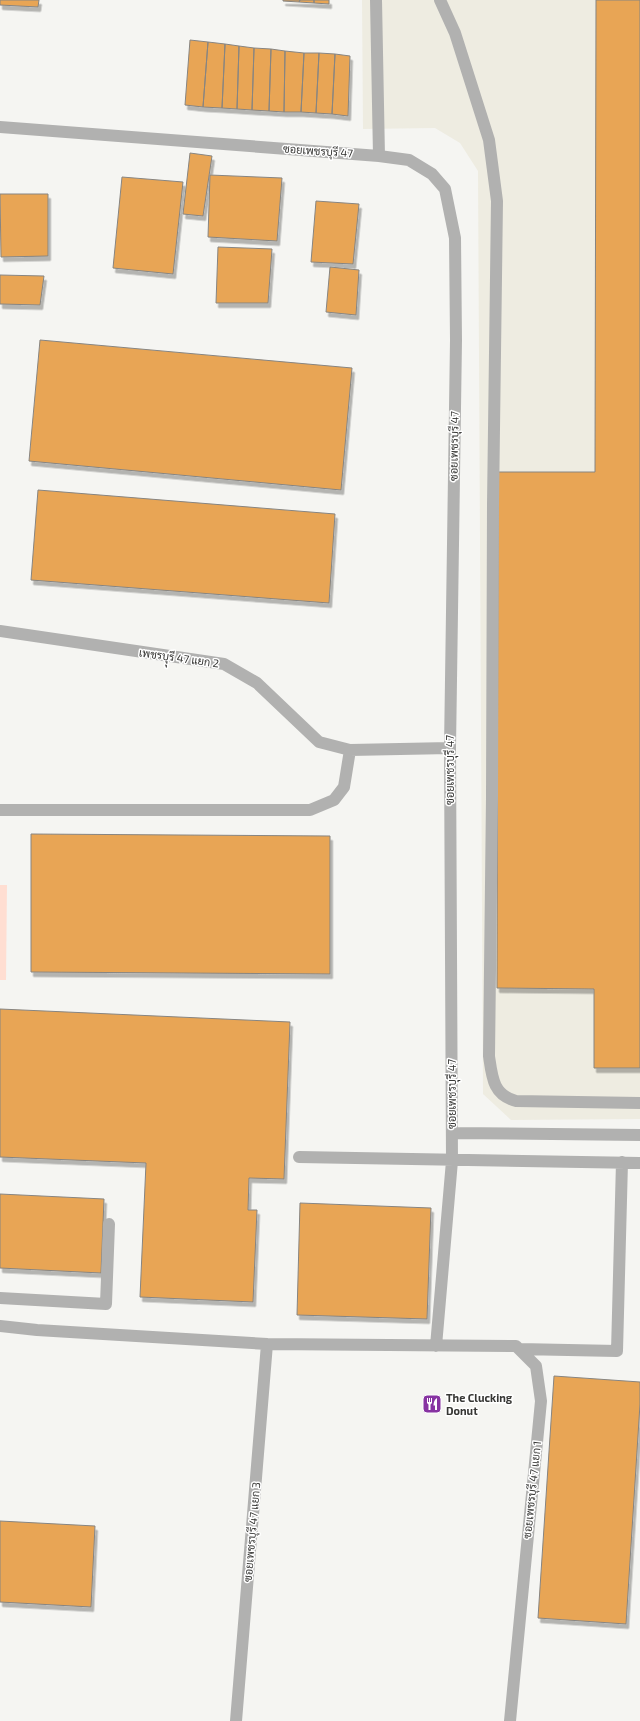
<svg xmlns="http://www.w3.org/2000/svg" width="640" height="1721" viewBox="0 0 640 1721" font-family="'Exo 2',Sarabun,sans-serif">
<defs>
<filter id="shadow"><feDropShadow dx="2.5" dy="4.5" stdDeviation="0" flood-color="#0004"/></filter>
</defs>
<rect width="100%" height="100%" fill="#f5f5f2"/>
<path fill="#eeece1" d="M 362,0 L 640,0 L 640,1119 L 511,1120 L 483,1094 L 478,171 L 460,143 L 435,128 L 363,129 Z"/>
<path fill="#ffded2" d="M 0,885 L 7,885 L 6,980 L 0,980 Z"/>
<path fill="#e8a554" stroke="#878582" filter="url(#shadow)" d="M 0,0 L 39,0 L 38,7 L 0,5 Z
M 283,0 L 300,0 L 299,2 L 283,1 Z
M 300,0 L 314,0 L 314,3 L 299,2 Z
M 314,0 L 329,0 L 329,4 L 314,3 Z
M 596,0 L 640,0 L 640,1068 L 594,1068 L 594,989 L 497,988 L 498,472 L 595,472 Z
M 190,40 L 208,42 L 203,107 L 185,105 Z
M 208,42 L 225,44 L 222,108 L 203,107 Z
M 225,44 L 239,46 L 237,109 L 222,108 Z
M 239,46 L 254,48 L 252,110 L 237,109 Z
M 254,48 L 271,49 L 269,111 L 252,110 Z
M 271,49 L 285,51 L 284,112 L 269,111 Z
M 285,51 L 304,53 L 301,112 L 284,112 Z
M 304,53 L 319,53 L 316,113 L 301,112 Z
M 319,53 L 335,54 L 332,114 L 316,113 Z
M 335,54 L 350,56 L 348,116 L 332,114 Z
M 190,153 L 212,156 L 203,216 L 183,214 Z
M 210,175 L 282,178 L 277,241 L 208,237 Z
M 122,177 L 183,182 L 173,274 L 113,268 Z
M 0,194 L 48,194 L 48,256 L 1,257 Z
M 316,201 L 359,204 L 353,264 L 311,262 Z
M 218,247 L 272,249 L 268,303 L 216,303 Z
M 330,267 L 359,270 L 356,315 L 326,312 Z
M 0,275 L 44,276 L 40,305 L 0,304 Z
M 40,340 L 352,368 L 341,490 L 29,461 Z
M 38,490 L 335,514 L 329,603 L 31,580 Z
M 31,834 L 330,836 L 330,974 L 31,972 Z
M 0,1009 L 290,1022 L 284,1179 L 249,1178 L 248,1210 L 257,1210 L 253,1302 L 140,1297 L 146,1163 L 0,1157 Z
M 0,1194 L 104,1199 L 101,1273 L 0,1268 Z
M 300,1203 L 431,1208 L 427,1319 L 297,1315 Z
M 554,1376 L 640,1382 L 640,1404 L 626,1624 L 538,1618 Z
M 0,1521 L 95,1526 L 91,1607 L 0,1602 Z"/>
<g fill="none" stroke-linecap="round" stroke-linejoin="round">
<path stroke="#b1b1b0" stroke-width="12" d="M 376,0 L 379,156
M 440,0 L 455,33 L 489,140 L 497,201 L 493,505 L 492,797 L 489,1056 C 492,1077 493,1095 516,1101 L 640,1103
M 0,127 L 379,156 L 409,160 L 432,174 L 445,189 L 455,238 L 456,340 L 450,748 L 452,1161 L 436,1346
M 0,631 L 224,664 L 257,683 L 319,742 L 350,750 L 450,748
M 0,810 L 310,810 L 334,800 L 344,787 L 350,750
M 452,1133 L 640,1135
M 299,1157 L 640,1163
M 0,1298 L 106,1304 L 109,1224
M 0,1326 L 37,1330 L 267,1344 L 516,1346 L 536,1366 L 541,1401 L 510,1721
M 519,1349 L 617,1351 L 622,1162
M 236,1721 L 267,1344"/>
</g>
<defs>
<symbol id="restaurant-square" viewBox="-11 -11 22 22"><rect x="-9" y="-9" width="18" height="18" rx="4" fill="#8733a2" stroke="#fff"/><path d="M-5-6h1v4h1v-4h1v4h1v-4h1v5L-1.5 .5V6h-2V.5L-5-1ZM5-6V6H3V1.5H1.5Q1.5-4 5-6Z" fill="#fff"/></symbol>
</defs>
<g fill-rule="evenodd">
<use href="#restaurant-square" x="421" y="1393" width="22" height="22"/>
</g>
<g text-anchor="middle" stroke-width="3" stroke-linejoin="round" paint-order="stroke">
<g font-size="11" fill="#373735" stroke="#fff">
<text transform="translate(318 151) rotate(4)" y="4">ซอยเพชรบุรี 47</text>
<text transform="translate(454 446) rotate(-89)" y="4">ซอยเพชรบุรี 47</text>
<text transform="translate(179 658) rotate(8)" y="4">เพชรบุุรี 47 แยก 2</text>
<text transform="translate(450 770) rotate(-90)" y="4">ซอยเพชรบุรี 47</text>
<text transform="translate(452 1094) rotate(-90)" y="4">ซอยเพชรบุรี 47</text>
<text transform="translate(532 1490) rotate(-84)" y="4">ซอยเพชรบุรี 47 แยก 1</text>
<text transform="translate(252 1532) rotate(-85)" y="4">ซอยเพชรบุรี 47 แยก 3</text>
</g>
<g font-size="11" font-weight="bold" fill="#373735" stroke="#fff" text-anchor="start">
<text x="446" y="1402">The Clucking<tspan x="446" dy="13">Donut</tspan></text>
</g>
</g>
</svg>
